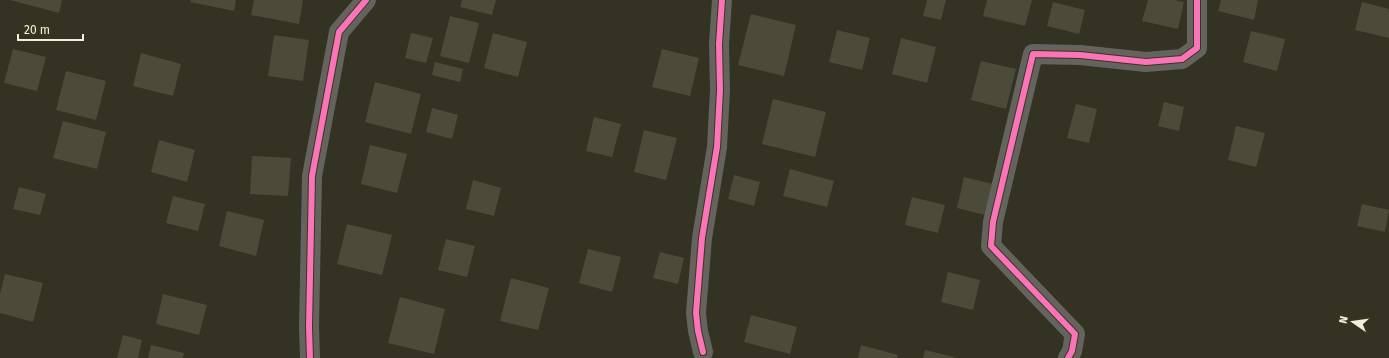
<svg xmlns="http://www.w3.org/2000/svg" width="1389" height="358" viewBox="0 0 1389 358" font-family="'Fira Sans',sans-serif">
<rect width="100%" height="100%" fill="#343223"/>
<path fill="#4c4a39" d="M 10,0 L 62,0 L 59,13 Z
M 191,0 L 236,0 L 234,11 L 190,2 Z
M 254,0 L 303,0 L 299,24 L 251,15 Z
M 462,0 L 496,0 L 492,15 L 460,7 Z
M 927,0 L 946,0 L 941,20 L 923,16 Z
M 987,0 L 1032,0 L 1025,26 L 983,16 Z
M 1148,0 L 1175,0 L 1184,2 L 1178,29 L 1142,21 Z
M 1221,0 L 1258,0 L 1254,20 L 1218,11 Z
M 1053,2 L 1085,10 L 1079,34 L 1047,26 Z
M 1362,2 L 1389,9 L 1389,38 L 1355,30 Z
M 751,14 L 796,25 L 784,76 L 738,65 Z
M 450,16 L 479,23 L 469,63 L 440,56 Z
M 837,30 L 870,38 L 862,70 L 829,62 Z
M 1251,31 L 1285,39 L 1277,71 L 1243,62 Z
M 411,33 L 433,38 L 426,63 L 405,58 Z
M 493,33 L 527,42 L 518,77 L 484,68 Z
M 274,35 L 309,40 L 303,81 L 268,76 Z
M 901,38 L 936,47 L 927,83 L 892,74 Z
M 13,49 L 46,57 L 37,91 L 4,83 Z
M 662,49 L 699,58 L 690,96 L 652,87 Z
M 141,53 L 181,64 L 173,96 L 133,86 Z
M 981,61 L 1016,69 L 1006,109 L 971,100 Z
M 435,62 L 463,69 L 460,82 L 432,75 Z
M 66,71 L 106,81 L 96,120 L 56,110 Z
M 375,82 L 421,94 L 411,134 L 365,122 Z
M 773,99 L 826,112 L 815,157 L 762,144 Z
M 1164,102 L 1184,107 L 1179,131 L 1158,126 Z
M 1076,104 L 1097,109 L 1089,143 L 1067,138 Z
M 432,108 L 458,115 L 452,139 L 426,132 Z
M 594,117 L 621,124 L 612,157 L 586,151 Z
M 63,121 L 106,132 L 97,169 L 53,158 Z
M 1236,126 L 1265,133 L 1256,167 L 1228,160 Z
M 644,130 L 677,138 L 666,180 L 634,172 Z
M 159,140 L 195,150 L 187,182 L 151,172 Z
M 370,145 L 407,154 L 397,193 L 361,184 Z
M 252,156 L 291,158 L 288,196 L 250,194 Z
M 790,169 L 834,181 L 827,207 L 783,196 Z
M 734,175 L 760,182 L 754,206 L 728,199 Z
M 964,177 L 993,184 L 985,215 L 957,208 Z
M 473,180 L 501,188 L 494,216 L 466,209 Z
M 19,187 L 46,194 L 40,215 L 13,209 Z
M 173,196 L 205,204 L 198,231 L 166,223 Z
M 912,197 L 945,205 L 938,233 L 905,225 Z
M 1362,204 L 1389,210 L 1385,232 L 1357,226 Z
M 227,211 L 264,220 L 256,256 L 219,246 Z
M 347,224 L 392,235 L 382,275 L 337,264 Z
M 446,239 L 475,246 L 467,277 L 438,270 Z
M 588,249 L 621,257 L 612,292 L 579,283 Z
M 660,252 L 684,258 L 678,284 L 653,278 Z
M 948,272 L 980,280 L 973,310 L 941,302 Z
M 5,274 L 43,283 L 33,322 L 0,313 L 0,294 Z
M 511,278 L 549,288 L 538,330 L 500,321 Z
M 163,294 L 207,305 L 199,335 L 156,324 Z
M 400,297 L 445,309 L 434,354 L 388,343 Z
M 751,315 L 797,327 L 790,354 L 744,342 Z
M 123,335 L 142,340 L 138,358 L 117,358 Z
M 151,345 L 184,353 L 183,358 L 148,358 Z
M 861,345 L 898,355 L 897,358 L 858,358 Z
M 925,350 L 954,357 L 954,358 L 923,358 Z"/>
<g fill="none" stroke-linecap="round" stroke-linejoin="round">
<path stroke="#65635e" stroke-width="20" d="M 703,352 L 698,331 L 696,313 L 702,238 L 717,147 L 720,90 L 719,44 L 722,0
M 310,358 L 309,327 L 312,176 L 339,32 L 366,0
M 1068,358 L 1072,351 L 1075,334 L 991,246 L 993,222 L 1033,54 L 1080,55 L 1146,62 L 1182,59 L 1197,48 L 1197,0"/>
<defs>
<path id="cycleway" d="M 703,352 L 698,331 L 696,313 L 702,238 L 717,147 L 720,90 L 719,44 L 722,0
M 310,358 L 309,327 L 312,176 L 339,32 L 366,0
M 1068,358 L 1072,351 L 1075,334 L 991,246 L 993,222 L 1033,54 L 1080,55 L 1146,62 L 1182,59 L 1197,48 L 1197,0"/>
</defs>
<use href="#cycleway" stroke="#3b371c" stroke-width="8"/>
<use href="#cycleway" stroke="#fb73b8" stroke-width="6"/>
</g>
<g transform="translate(1353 322) rotate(283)" stroke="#3b371c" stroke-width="3" paint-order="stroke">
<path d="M0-3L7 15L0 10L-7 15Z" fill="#f1efdf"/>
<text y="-6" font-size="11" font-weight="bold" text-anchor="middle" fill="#f1efdf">N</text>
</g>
<path d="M18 34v6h65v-6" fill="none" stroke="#f1efdf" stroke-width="2"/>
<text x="24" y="34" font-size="12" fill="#f1efdf" stroke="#3b371c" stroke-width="3" paint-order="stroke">20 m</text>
</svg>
